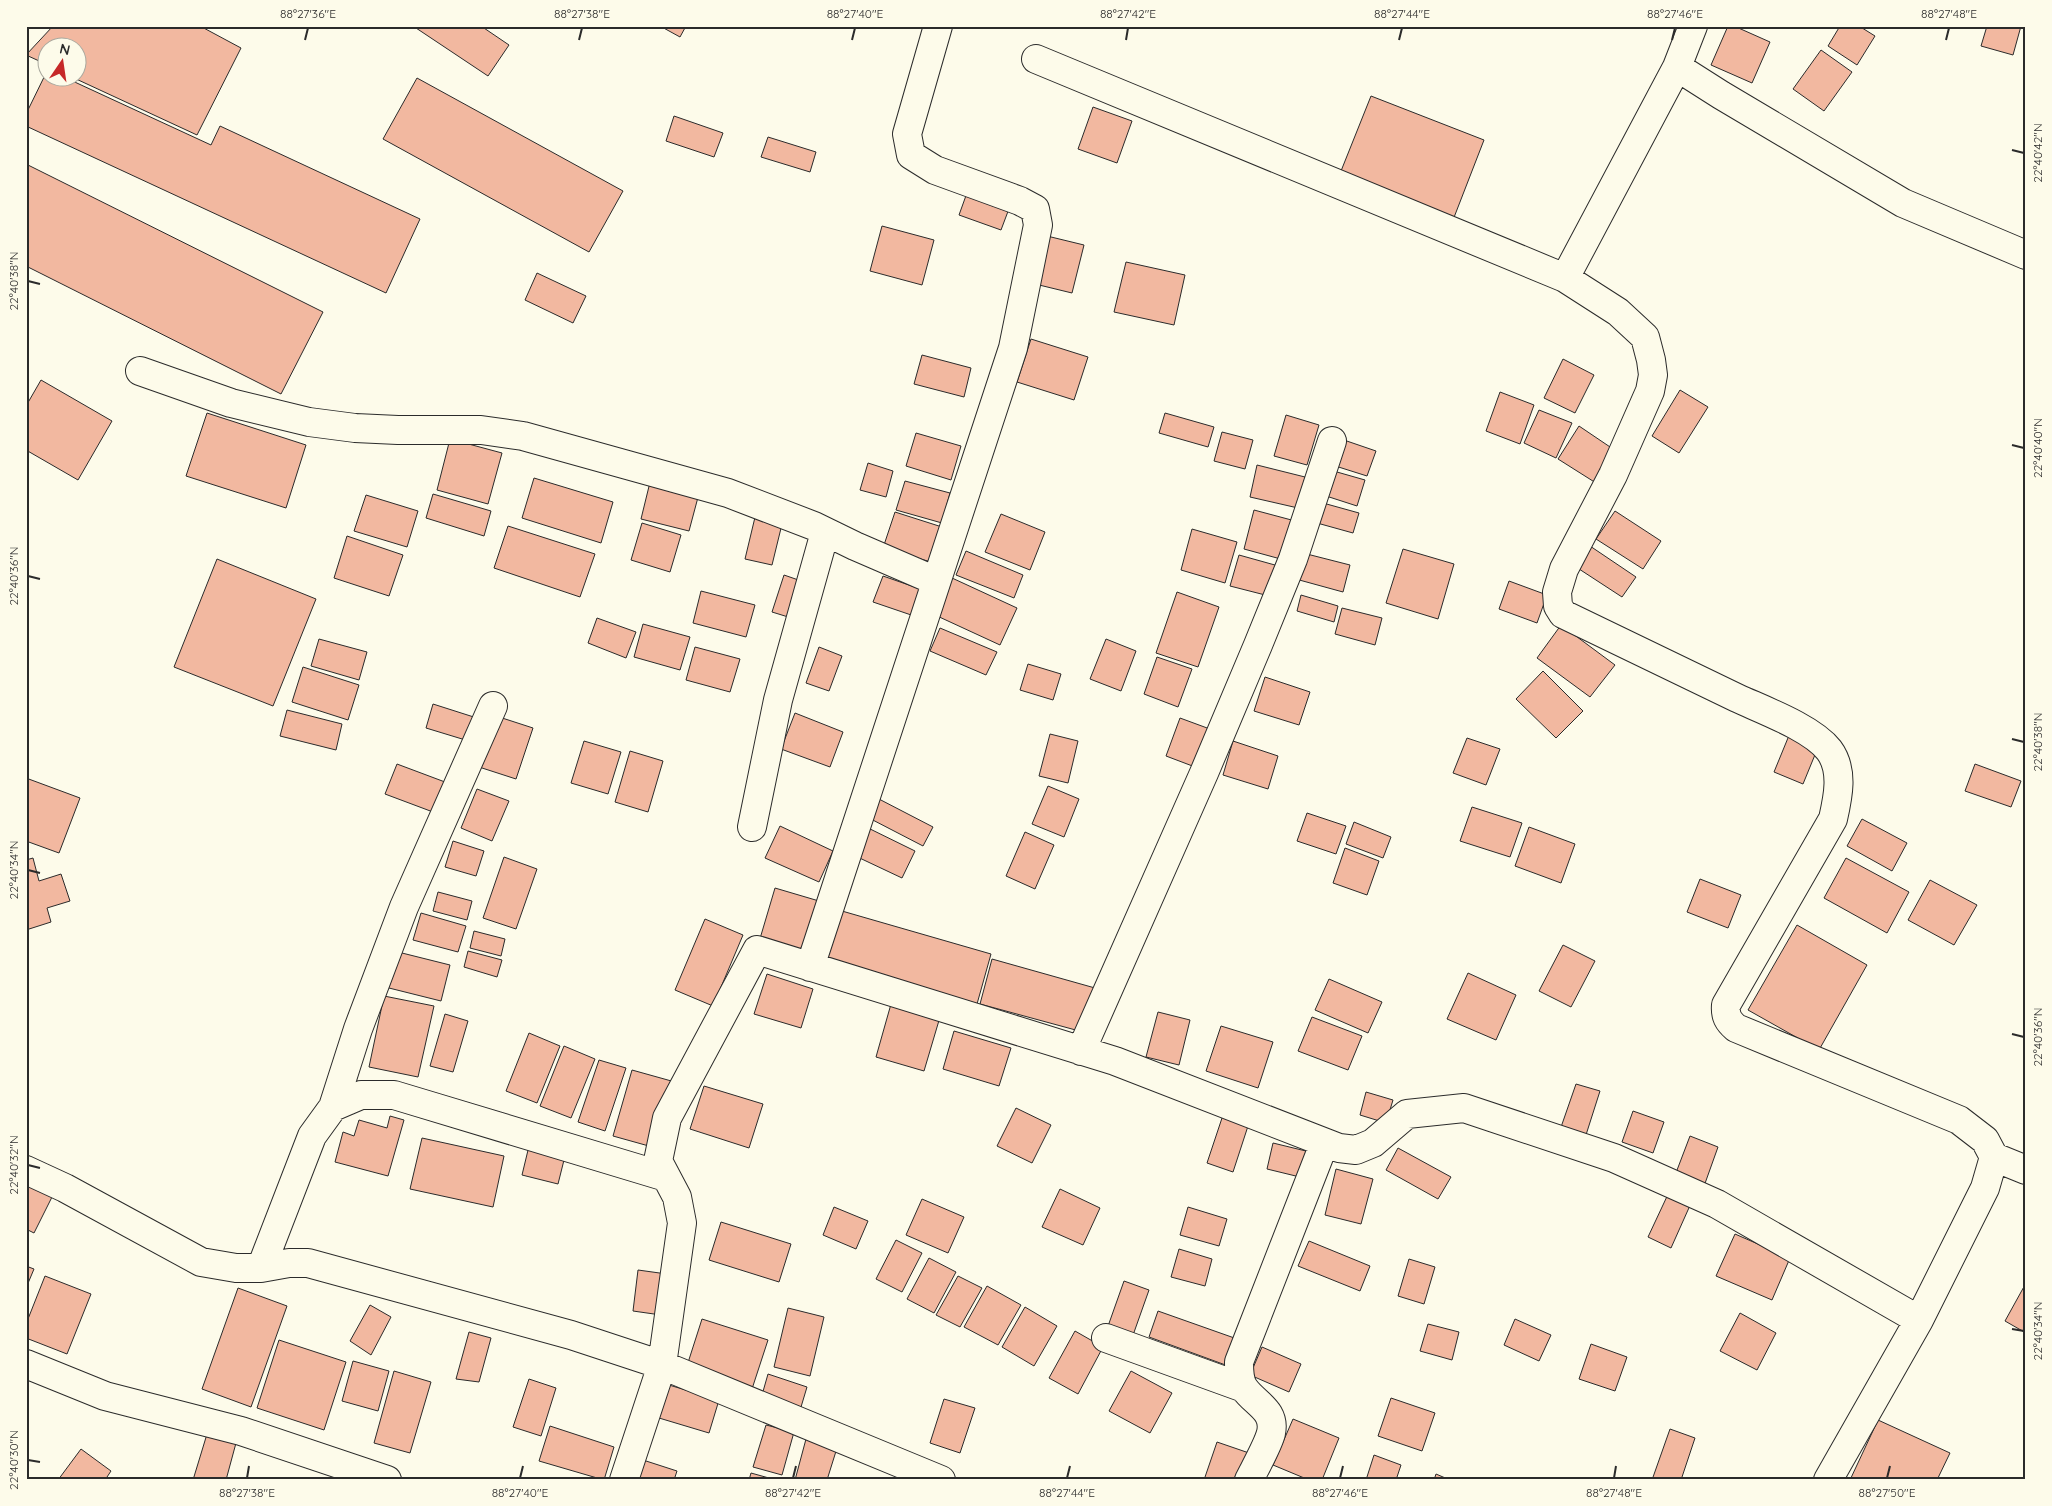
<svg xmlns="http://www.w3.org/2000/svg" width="2052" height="1506" viewBox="0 0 2052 1506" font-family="Quicksand,sans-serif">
<rect width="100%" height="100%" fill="#fdfbea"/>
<path fill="#f2b8a0" stroke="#2b2b2b" d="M 53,26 L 200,26 L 241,48 L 197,135 L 74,78 L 78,78 L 78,48 L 48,48 L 48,65 L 26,55 Z
M 413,26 L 481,26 L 509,45 L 488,76 Z
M 660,26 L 686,26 L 680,37 Z
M 1728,26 L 1734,26 L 1770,42 L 1752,83 L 1711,65 Z
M 1840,26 L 1859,26 L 1875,36 L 1857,65 L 1828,46 Z
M 1987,26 L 2021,26 L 2013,55 L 1981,46 Z
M 1821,50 L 1852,72 L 1824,111 L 1793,89 Z
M 48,69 L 48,78 L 66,78 L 211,145 L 220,126 L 420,219 L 386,293 L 26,126 L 26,114 Z
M 417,78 L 623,191 L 589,252 L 383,139 Z
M 1371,96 L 1484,140 L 1453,220 L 1339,176 Z
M 1093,107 L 1132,121 L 1117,163 L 1078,149 Z
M 674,116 L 723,133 L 714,157 L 666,141 Z
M 768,137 L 816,152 L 810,172 L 761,157 Z
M 26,164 L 323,312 L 281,394 L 26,266 Z
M 968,190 L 1010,206 L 1001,230 L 959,215 Z
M 882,226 L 934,240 L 922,285 L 870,271 Z
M 1047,236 L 1084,245 L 1072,293 L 1035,284 Z
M 1126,262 L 1185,275 L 1174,325 L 1114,312 Z
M 537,273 L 586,296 L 573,323 L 525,300 Z
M 1031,339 L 1088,357 L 1074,400 L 1017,382 Z
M 922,355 L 971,368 L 964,397 L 914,384 Z
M 1563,359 L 1594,375 L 1575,413 L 1544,398 Z
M 41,380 L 112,421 L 78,480 L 26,450 L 26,406 Z
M 1680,390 L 1708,407 L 1679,453 L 1652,436 Z
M 1500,392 L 1534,405 L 1520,444 L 1486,431 Z
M 1539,410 L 1572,423 L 1556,458 L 1524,443 Z
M 207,413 L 306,445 L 286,508 L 186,476 Z
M 1165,413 L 1214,427 L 1208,447 L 1159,433 Z
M 1286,415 L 1319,425 L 1307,465 L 1274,456 Z
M 1579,426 L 1616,451 L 1596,483 L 1558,459 Z
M 1222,432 L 1253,440 L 1245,469 L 1214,461 Z
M 916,433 L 961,446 L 951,480 L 906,466 Z
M 1338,438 L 1376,451 L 1367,476 L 1329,464 Z
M 450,439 L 502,453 L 488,504 L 437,490 Z
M 868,463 L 893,471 L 886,497 L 860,490 Z
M 1257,465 L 1305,477 L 1298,508 L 1250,497 Z
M 1330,470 L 1365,480 L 1357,506 L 1323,495 Z
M 652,474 L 701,486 L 689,531 L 641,519 Z
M 534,478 L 613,502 L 601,543 L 522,518 Z
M 905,481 L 950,493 L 942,523 L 896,510 Z
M 433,494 L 491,511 L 484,536 L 426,518 Z
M 366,495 L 418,511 L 407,547 L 354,531 Z
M 1323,503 L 1359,513 L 1353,533 L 1317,523 Z
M 1254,510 L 1299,522 L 1288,561 L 1244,549 Z
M 1615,511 L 1661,541 L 1643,569 L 1596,539 Z
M 895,512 L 942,527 L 931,562 L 883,548 Z
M 756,513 L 783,520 L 772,565 L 745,559 Z
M 1001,514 L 1045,532 L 1030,570 L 985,552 Z
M 642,523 L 681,535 L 670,572 L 631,560 Z
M 508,526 L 595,554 L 580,597 L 494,568 Z
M 1192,529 L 1237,542 L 1225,583 L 1181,570 Z
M 347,536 L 403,555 L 389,596 L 334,578 Z
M 1590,546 L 1636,577 L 1622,597 L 1576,567 Z
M 1403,549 L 1454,564 L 1438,619 L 1386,603 Z
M 966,551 L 1023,575 L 1014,598 L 956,575 Z
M 1299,552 L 1350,565 L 1343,592 L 1292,578 Z
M 1239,555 L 1282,567 L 1273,597 L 1230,586 Z
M 217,559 L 316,599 L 273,706 L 174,667 Z
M 784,575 L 810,584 L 798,620 L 772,612 Z
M 883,576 L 929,592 L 920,618 L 873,602 Z
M 952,578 L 1017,608 L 1000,645 L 935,615 Z
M 1509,581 L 1547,595 L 1537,623 L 1499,609 Z
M 701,591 L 755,605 L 746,637 L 693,623 Z
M 1177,592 L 1219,607 L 1198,667 L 1156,653 Z
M 1301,595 L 1338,606 L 1334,622 L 1297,611 Z
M 1342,608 L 1382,618 L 1375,645 L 1335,634 Z
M 597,618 L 636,632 L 626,658 L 588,643 Z
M 643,624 L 690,637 L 680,670 L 634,657 Z
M 1561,625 L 1615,665 L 1590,697 L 1537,658 Z
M 940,628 L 997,652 L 986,675 L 930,651 Z
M 319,639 L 367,652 L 359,680 L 311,666 Z
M 1106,639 L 1136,651 L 1121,691 L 1090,679 Z
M 695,647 L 740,659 L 730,692 L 686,680 Z
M 819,647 L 842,656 L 829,691 L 806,683 Z
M 1157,657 L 1192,669 L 1178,707 L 1144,694 Z
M 1028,664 L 1061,674 L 1053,700 L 1020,690 Z
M 303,667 L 359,685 L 348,720 L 292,702 Z
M 1543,671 L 1583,711 L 1556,738 L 1516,699 Z
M 1265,677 L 1310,692 L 1299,725 L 1254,711 Z
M 433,704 L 480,719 L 472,742 L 426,728 Z
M 287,710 L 342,724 L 336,750 L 280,736 Z
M 795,713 L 843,732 L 830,767 L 781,749 Z
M 496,716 L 533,728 L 516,779 L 479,767 Z
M 1180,718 L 1218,732 L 1203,770 L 1166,756 Z
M 1790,733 L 1819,745 L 1803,784 L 1774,772 Z
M 1050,734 L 1078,741 L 1068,783 L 1039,776 Z
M 1467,738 L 1500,749 L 1486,785 L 1453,773 Z
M 584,741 L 621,752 L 608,794 L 571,783 Z
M 1233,741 L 1278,756 L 1268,789 L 1223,775 Z
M 630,751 L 663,761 L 648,812 L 615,802 Z
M 397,764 L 445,782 L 433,812 L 385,794 Z
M 1975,764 L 2021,781 L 2011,807 L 1965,791 Z
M 26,778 L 80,798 L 59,853 L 26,841 Z
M 1048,786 L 1079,799 L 1064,837 L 1032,824 Z
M 477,789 L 509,801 L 492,841 L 461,828 Z
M 877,798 L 933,827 L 923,846 L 867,817 Z
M 1472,807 L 1522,823 L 1510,857 L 1460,841 Z
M 1307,813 L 1346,826 L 1336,854 L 1297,841 Z
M 1862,819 L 1907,843 L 1892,871 L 1847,846 Z
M 1354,822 L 1391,837 L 1383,858 L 1346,844 Z
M 862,825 L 915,851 L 902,878 L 849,853 Z
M 780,826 L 833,851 L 819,882 L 765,858 Z
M 1529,827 L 1575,844 L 1561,883 L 1515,866 Z
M 1025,832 L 1054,845 L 1035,889 L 1006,876 Z
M 453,841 L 484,851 L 476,876 L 445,867 Z
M 1345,848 L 1379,861 L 1367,895 L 1333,883 Z
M 504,857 L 537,869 L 516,929 L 483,918 Z
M 33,858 L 39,881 L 61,874 L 70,901 L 47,908 L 51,922 L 26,930 L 26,860 Z
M 1846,858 L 1909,892 L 1887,933 L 1824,898 Z
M 1700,879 L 1741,895 L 1728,928 L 1687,912 Z
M 1930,880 L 1977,905 L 1954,945 L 1908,920 Z
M 775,888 L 819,901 L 803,955 L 759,942 Z
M 438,892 L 472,901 L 467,920 L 433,911 Z
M 835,909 L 991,954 L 977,1004 L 821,959 Z
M 421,913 L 466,926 L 458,952 L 413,940 Z
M 705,919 L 743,935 L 713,1006 L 675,990 Z
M 1797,925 L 1867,965 L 1819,1050 L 1748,1010 Z
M 474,931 L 505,939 L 501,956 L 470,948 Z
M 1563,945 L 1595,961 L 1571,1007 L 1539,991 Z
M 394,951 L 450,965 L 441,1001 L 385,987 Z
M 468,951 L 502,960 L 497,977 L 464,967 Z
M 992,959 L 1095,988 L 1083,1032 L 980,1004 Z
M 1468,973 L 1516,995 L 1496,1040 L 1447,1019 Z
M 767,974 L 813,989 L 801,1028 L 754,1014 Z
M 1329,979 L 1382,1002 L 1368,1033 L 1315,1010 Z
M 384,996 L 434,1006 L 418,1077 L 369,1067 Z
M 891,1004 L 940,1017 L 924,1071 L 876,1057 Z
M 1158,1012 L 1190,1020 L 1179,1065 L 1146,1057 Z
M 445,1014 L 468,1021 L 453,1072 L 430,1066 Z
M 1312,1017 L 1362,1036 L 1348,1070 L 1298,1051 Z
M 1221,1026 L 1273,1042 L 1258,1088 L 1206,1071 Z
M 954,1031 L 1011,1048 L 999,1086 L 943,1069 Z
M 529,1033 L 560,1046 L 537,1103 L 506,1091 Z
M 564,1046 L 595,1059 L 571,1118 L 540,1106 Z
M 599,1060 L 626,1068 L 605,1131 L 578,1122 Z
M 632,1070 L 675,1082 L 656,1148 L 613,1136 Z
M 1576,1084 L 1600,1091 L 1585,1138 L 1560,1130 Z
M 704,1086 L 763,1104 L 749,1148 L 690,1129 Z
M 1366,1092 L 1393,1100 L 1386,1123 L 1360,1115 Z
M 1016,1108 L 1051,1125 L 1032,1163 L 997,1146 Z
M 1633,1111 L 1664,1122 L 1653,1153 L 1622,1142 Z
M 1223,1115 L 1249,1123 L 1233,1172 L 1207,1163 Z
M 390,1116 L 404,1120 L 388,1176 L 335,1162 L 343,1132 L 354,1136 L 359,1120 L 387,1128 Z
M 1690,1136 L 1718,1147 L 1703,1189 L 1674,1178 Z
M 422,1138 L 504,1156 L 493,1207 L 410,1189 Z
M 1273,1143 L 1310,1152 L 1304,1178 L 1267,1169 Z
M 529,1146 L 565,1156 L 558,1184 L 522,1175 Z
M 1398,1148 L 1451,1177 L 1438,1199 L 1386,1170 Z
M 1336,1169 L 1373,1179 L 1361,1224 L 1325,1215 Z
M 26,1177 L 55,1191 L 34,1233 L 26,1229 Z
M 1060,1189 L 1100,1208 L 1083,1245 L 1042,1227 Z
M 1670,1190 L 1692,1201 L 1671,1248 L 1648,1237 Z
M 922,1199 L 964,1217 L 948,1253 L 906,1235 Z
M 834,1207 L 868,1221 L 856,1249 L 823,1235 Z
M 1188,1207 L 1227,1219 L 1219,1246 L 1180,1235 Z
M 721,1222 L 791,1244 L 779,1282 L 709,1260 Z
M 1735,1234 L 1790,1258 L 1772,1300 L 1716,1276 Z
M 896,1240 L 922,1253 L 902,1292 L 876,1279 Z
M 1309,1241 L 1370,1266 L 1360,1291 L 1298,1266 Z
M 1179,1249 L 1212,1259 L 1205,1286 L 1171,1277 Z
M 929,1258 L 956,1272 L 934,1313 L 907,1299 Z
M 1409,1259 L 1435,1267 L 1424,1304 L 1398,1296 Z
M 26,1266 L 34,1269 L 26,1288 Z
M 638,1270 L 674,1275 L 668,1316 L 633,1311 Z
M 45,1276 L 91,1294 L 67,1354 L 26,1338 L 26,1324 Z
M 958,1276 L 982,1288 L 960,1327 L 936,1315 Z
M 1124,1281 L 1149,1290 L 1132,1338 L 1107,1329 Z
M 2026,1283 L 2026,1333 L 2005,1321 Z
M 987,1286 L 1021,1305 L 998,1345 L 964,1327 Z
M 238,1288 L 287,1306 L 251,1407 L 202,1389 Z
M 370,1305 L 391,1317 L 371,1355 L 350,1341 Z
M 1025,1307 L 1057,1326 L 1034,1366 L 1002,1347 Z
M 788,1308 L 824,1317 L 810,1376 L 774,1367 Z
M 1158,1311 L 1240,1340 L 1231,1367 L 1149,1337 Z
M 1740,1313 L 1776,1333 L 1757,1370 L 1720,1351 Z
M 702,1319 L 768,1340 L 751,1392 L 685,1372 Z
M 1515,1319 L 1551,1335 L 1539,1361 L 1504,1345 Z
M 1428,1324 L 1459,1332 L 1452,1360 L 1420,1351 Z
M 1075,1331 L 1103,1347 L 1078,1394 L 1049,1378 Z
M 469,1332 L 491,1338 L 479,1382 L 456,1379 Z
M 279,1340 L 346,1362 L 324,1430 L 257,1408 Z
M 1591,1344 L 1627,1357 L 1615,1391 L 1579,1379 Z
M 1262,1347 L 1301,1364 L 1289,1392 L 1250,1375 Z
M 353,1361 L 389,1371 L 378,1411 L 342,1401 Z
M 394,1371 L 431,1382 L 410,1453 L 374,1443 Z
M 1131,1371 L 1172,1393 L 1150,1433 L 1109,1411 Z
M 768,1374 L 807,1387 L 801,1407 L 762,1395 Z
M 529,1379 L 556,1388 L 541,1436 L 513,1427 Z
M 669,1385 L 719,1400 L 709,1433 L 659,1418 Z
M 1391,1398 L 1435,1413 L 1422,1451 L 1378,1436 Z
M 944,1399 L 975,1408 L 960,1453 L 930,1443 Z
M 1293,1419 L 1339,1438 L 1322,1480 L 1309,1480 L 1273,1465 Z
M 1878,1420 L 1950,1453 L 1937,1480 L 1850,1480 Z
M 766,1425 L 794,1432 L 782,1475 L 753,1467 Z
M 550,1426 L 614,1447 L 604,1480 L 539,1461 Z
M 1670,1429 L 1695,1438 L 1681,1480 L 1652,1480 Z
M 207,1434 L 236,1443 L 226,1480 L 193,1480 Z
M 806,1439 L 837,1448 L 827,1480 L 795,1480 Z
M 1217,1442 L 1252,1454 L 1244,1480 L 1204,1480 Z
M 81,1449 L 111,1471 L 105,1480 L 58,1480 Z
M 1374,1455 L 1401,1465 L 1396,1480 L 1366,1480 Z
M 643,1460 L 677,1471 L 674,1480 L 637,1480 Z
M 751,1473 L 776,1480 L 749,1480 Z
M 1436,1474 L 1450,1480 L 1434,1480 Z"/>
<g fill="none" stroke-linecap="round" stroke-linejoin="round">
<defs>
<path id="street" d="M 1693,26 L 1677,67 L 1721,95 L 1903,203 L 2026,255
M 1036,59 L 1565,278
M 1677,67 L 1565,278 L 1618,312 L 1645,337 L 1651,360 L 1653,375 L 1650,391 L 1613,475 L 1564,569 L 1557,592 L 1558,606 L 1563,614 C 1621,642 1679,670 1737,698 C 1763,710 1812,728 1829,750 C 1844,770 1838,797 1833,819 L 1726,1005 C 1725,1016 1728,1021 1736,1028 L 1959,1120 L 1985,1140 L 1994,1157 L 1985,1188 L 1919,1320
M 140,371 L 231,403 L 309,422 L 355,428 L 398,430 L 481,430 L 523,436 L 728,493 L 814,526 L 855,546 L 936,581
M 752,827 L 778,700 L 825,532
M 810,967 L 1013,348 L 1038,225 L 1035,209 L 1020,201 L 935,170 L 911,155 L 907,134 L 938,26
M 1081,1051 L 1204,773 L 1258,645 L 1293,559 L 1332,441
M 333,1107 L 358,1029 L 404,907 L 493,706
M 1994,1157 L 2026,1170
M 26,1170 L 65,1188 L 201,1262 L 236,1268 L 261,1268 L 289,1263 L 308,1263 L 571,1335 L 662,1365 L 941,1480
M 261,1268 L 312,1136 L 333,1107 L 361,1095 L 394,1095 L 666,1177
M 1106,1338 L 1244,1388
M 26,1364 L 105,1396 L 241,1431 L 387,1480
M 624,1480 L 662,1365 L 682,1223 L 677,1197 L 658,1161 L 667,1118 L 757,950 L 1115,1061 L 1339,1148 L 1356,1150 L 1373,1143 L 1407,1114 L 1464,1108 L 1614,1158 L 1717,1204 L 1919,1320 L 1828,1480
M 1249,1480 C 1255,1468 1268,1445 1271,1433 C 1276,1410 1255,1404 1244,1388 C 1239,1381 1239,1370 1239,1362 L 1324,1144"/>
</defs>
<use href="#street" stroke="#2b2b2b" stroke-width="30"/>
<use href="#street" stroke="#fdfbea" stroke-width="28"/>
</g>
<path fill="none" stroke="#2b2b2b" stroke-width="2" d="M 305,40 L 308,28M 579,40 L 582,28M 852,40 L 855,28M 1126,40 L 1128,28M 1399,40 L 1402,28M 1672,40 L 1675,28M 1946,40 L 1949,28M 2012,150 L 2024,153M 28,281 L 40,284M 2012,445 L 2024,448M 28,576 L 40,579M 2012,739 L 2024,742M 28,870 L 40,873M 2012,1034 L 2024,1037M 28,1165 L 40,1168M 2012,1329 L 2024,1331M 28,1460 L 40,1462M 247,1478 L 249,1466M 520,1478 L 523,1466M 793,1478 L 796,1466M 1067,1478 L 1070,1466M 1340,1478 L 1343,1466M 1614,1478 L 1616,1466M 1887,1478 L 1890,1466"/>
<rect width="2052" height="1506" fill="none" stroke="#fdfbea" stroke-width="55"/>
<g transform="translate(62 62) rotate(13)"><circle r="24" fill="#fdfbea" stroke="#a9a89e"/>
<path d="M0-4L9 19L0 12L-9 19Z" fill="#c62828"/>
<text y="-8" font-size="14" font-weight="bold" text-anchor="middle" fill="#2b2b2b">N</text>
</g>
<rect x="28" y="28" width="1996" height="1450" fill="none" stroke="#2b2b2b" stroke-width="2"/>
<g font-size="12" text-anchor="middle" fill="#2b2b2b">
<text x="308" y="18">88°27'36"E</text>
<text x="582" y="18">88°27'38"E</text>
<text x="855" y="18">88°27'40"E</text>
<text x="1128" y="18">88°27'42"E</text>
<text x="1402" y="18">88°27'44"E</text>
<text x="1675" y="18">88°27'46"E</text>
<text x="1949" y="18">88°27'48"E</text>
<text transform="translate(2038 153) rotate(-90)" y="4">22°40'42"N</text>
<text transform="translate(14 281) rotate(-90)" y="4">22°40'38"N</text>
<text transform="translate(2038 448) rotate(-90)" y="4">22°40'40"N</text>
<text transform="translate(14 576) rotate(-90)" y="4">22°40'36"N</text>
<text transform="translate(2038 742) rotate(-90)" y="4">22°40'38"N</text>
<text transform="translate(14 870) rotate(-90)" y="4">22°40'34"N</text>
<text transform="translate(2038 1037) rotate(-90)" y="4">22°40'36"N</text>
<text transform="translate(14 1165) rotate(-90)" y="4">22°40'32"N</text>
<text transform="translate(2038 1331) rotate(-90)" y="4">22°40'34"N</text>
<text transform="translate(14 1460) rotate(-90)" y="4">22°40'30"N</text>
<text x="247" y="1497">88°27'38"E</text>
<text x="520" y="1497">88°27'40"E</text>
<text x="793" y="1497">88°27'42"E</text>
<text x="1067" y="1497">88°27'44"E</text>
<text x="1340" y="1497">88°27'46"E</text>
<text x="1614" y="1497">88°27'48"E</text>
<text x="1887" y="1497">88°27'50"E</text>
</g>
</svg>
